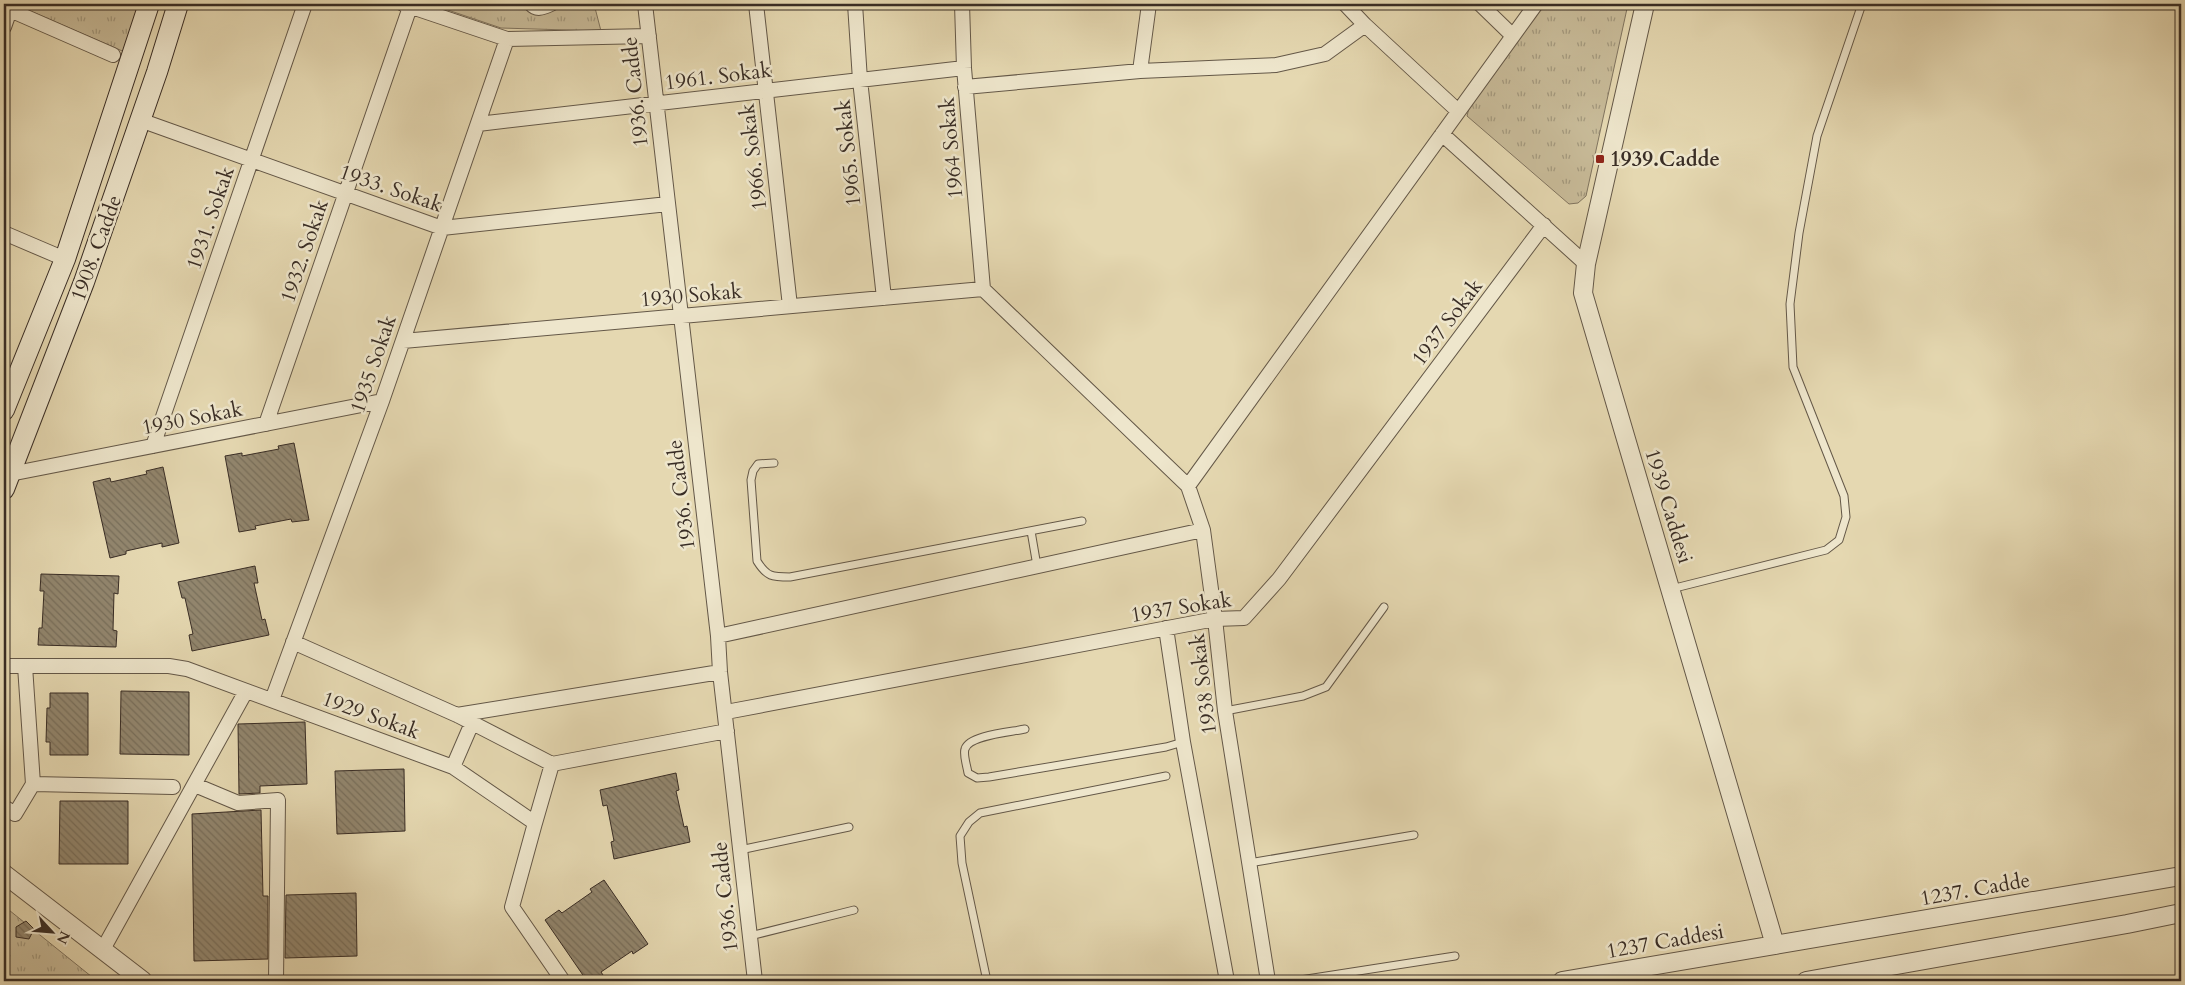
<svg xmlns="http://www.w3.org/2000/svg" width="2185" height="985" viewBox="0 0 2185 985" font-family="Cardo,serif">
<defs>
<pattern id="grass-tufts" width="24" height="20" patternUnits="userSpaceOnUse" patternTransform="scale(1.25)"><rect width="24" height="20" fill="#c8bb99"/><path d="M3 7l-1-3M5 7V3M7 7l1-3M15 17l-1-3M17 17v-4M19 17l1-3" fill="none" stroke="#a3987d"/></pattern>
<pattern id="building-back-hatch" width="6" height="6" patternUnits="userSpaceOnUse" patternTransform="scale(1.25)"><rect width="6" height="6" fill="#92866e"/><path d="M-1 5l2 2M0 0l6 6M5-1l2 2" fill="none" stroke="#786e5a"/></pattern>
</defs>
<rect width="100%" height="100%" fill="#e5d8b1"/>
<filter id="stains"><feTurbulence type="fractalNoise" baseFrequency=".004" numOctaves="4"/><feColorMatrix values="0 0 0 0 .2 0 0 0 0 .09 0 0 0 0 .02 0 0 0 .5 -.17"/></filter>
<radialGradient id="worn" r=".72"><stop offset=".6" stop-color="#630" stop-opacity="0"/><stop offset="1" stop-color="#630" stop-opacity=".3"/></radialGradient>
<path fill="url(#grass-tufts)" stroke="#80745f" d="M 14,4 L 143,4 L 127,53 Z
M 430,4 L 523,4 C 533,24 550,5 565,4 C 574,3 584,4 594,4 L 601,31 L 501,28 Z
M 1545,4 L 1628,4 L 1586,196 L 1578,203 L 1569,204 L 1467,116 L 1470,104 Z
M 4,906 L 97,981 L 4,981 Z"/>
<path fill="url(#building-back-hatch)" stroke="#392d25" d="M 294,443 L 309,520 L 292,522 L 291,519 L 255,526 L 256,529 L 239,532 L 225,456 L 242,453 L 242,456 L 279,449 L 278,446 Z
M 163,467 L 179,543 L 162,547 L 162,543 L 126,551 L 126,554 L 110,558 L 93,482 L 110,478 L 111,482 L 147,474 L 146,471 Z
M 255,566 L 258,583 L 254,583 L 262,620 L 265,619 L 269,635 L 192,651 L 189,635 L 193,634 L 185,598 L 182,598 L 178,582 Z
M 41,574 L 119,576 L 118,594 L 114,593 L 113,630 L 117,631 L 116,647 L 38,645 L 39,628 L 42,628 L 44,591 L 40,591 Z
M 121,691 L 189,692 L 189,755 L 120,754 Z
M 50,693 L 88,693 L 88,755 L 50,755 L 50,742 L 46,742 L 47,708 L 50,708 Z
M 305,722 L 307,784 L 260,786 L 260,793 L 239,794 L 238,724 Z
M 404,769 L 405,831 L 337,834 L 335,771 Z
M 676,773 L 679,790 L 676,791 L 684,827 L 687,826 L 690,842 L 614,859 L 611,842 L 614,841 L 607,805 L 603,806 L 600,790 Z
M 60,801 L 128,801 L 128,864 L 59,864 Z
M 261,810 L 263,896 L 268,896 L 268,959 L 194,961 L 192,814 Z
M 604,880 L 648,944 L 633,954 L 632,951 L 601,972 L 603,975 L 593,981 L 587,981 L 545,920 L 559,910 L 562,913 L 592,892 L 590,889 Z
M 356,893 L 357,956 L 285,958 L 286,895 Z
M 26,921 L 34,929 L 29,939 L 16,937 L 16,927 Z"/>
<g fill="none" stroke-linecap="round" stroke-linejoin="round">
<defs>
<path id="service" d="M 774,463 L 758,464 L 753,471 L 751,480 L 757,561 C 767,577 772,577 790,577 L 1082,521
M 1031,531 L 1037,566
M 1671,589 L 1826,550 L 1839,540 L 1846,517 L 1844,496 L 1793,367 L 1790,304 L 1799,233 L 1817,136 L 1862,4
M 1225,711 L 1303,696 L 1326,687 L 1384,607
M 1025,729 C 1012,732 969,735 965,749 C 963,755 967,766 968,773 L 977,778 L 989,777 L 1166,747 L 1183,742
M 740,850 L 849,827
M 1249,863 L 1414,835
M 750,936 L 854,910
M 987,981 L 962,863 L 960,836 L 969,822 L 980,813 L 1166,776
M 1294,981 L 1455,956"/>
<path id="minor" d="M 403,4 L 507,39 L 649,36
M 531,4 C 537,11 544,7 551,4
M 645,4 L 718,636 L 720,672 L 755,981
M 756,4 L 790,306
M 855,4 L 860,80 L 884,298
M 962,4 L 964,68 L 983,289
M 1345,4 L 1365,25 L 1458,111
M 1480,4 L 1513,36
M 4,27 L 10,10 L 113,55
M 1140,71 L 1149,4
M 965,87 L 1140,71 L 1276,65 L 1325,54 L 1365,25
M 140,120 L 442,228 L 668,204
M 478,124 L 964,68
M 1442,134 L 1586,264
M 4,233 L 65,259
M 983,289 L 1188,486 L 1203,530 L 1215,619 L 1225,711 L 1268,981
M 403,341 L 983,289
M 266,424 L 410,7
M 153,446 L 305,4
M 10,474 L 382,401
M 1188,486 L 1536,4
M 1166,628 L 1183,742 L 1227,981
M 718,636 L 1203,530
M 293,642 L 457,715 L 552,764 L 727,731
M 4,666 L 169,666 L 187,669 L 453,767 L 535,823 L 512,907 L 563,981
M 25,666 L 33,784 L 173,787
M 272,700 L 382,401 L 507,39
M 726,712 L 1215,619 L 1244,618 L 1279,579 L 1544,225
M 457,715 L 720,672
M 453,767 L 472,723
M 195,785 L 238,803 L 278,800 L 276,981 L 278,981
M 4,807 L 15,814 L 33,784
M 535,823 L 552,764
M 102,951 L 246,691"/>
<path id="tertiary" d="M 1645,4 L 1586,264 L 1583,293 L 1775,945
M 4,874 L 143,981
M 1562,981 L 2181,876
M 1806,981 L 2127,924 L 2181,913"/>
<path id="secondary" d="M 4,410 L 65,259 L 149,4
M 4,489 L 84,282 L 157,72 L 178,4"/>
</defs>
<use href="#service" stroke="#645848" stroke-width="9"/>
<use href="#minor" stroke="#645848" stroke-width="16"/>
<use href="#tertiary" stroke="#645848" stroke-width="20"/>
<use href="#secondary" stroke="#392d25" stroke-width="22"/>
<use href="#service" stroke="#eee6cc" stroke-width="7"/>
<use href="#minor" stroke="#eee6cc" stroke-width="14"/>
<use href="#tertiary" stroke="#eee6cc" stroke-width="18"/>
<use href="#secondary" stroke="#eee6cc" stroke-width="20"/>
</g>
<rect fill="#8f2418" stroke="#eee6cc" stroke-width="2" x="1595" y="154" width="10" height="10" rx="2.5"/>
<g text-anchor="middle" stroke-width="5" stroke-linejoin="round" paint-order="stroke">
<g font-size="21" fill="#392d25" stroke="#eee6cc">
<text transform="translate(718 76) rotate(-7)" y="7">1961. Sokak</text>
<text transform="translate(635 92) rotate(-96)" y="7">1936. Cadde</text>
<text transform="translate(951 148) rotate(-95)" y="7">1964 Sokak</text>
<text transform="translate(848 153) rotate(-96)" y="7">1965. Sokak</text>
<text transform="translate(753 157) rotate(-97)" y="7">1966. Sokak</text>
<text transform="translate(391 188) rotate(19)" y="7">1933. Sokak</text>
<text transform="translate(210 218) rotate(-71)" y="7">1931. Sokak</text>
<text transform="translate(96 248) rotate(-70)" y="7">1908. Cadde</text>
<text transform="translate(304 251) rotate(-71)" y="7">1932. Sokak</text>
<text transform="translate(691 295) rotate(-5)" y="7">1930 Sokak</text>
<text transform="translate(1447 322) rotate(-53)" y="7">1937 Sokak</text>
<text transform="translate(373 364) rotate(-71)" y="7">1935 Sokak</text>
<text transform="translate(192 418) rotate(-11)" y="7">1930 Sokak</text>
<text transform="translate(681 495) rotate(-97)" y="7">1936. Cadde</text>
<text transform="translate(1669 506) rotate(73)" y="7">1939 Caddesi</text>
<text transform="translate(1181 607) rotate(-9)" y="7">1937 Sokak</text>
<text transform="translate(1203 684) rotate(-97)" y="7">1938 Sokak</text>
<text transform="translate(371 715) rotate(20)" y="7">1929 Sokak</text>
<text transform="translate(1975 889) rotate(-10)" y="7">1237. Cadde</text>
<text transform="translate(725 897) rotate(-96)" y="7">1936. Cadde</text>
<text transform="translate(1665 941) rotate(-10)" y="7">1237 Caddesi</text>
</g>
<g font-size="21" font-weight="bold" fill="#392d25" stroke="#eee6cc" text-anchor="start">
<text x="1610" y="166">1939.Cadde</text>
</g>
</g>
<rect width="2185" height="985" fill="none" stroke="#e5d8b1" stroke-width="20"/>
<rect x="5" y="5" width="2175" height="975" fill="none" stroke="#392d25" stroke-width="2.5"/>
<rect x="10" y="10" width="2165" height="965" fill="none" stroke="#392d25"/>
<g transform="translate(52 932) rotate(116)" stroke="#eee6cc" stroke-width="4" paint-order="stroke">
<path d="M0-4L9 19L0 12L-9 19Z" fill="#392d25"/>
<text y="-8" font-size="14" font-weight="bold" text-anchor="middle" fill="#392d25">N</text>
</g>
<rect width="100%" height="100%" filter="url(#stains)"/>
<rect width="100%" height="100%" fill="url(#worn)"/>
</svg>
